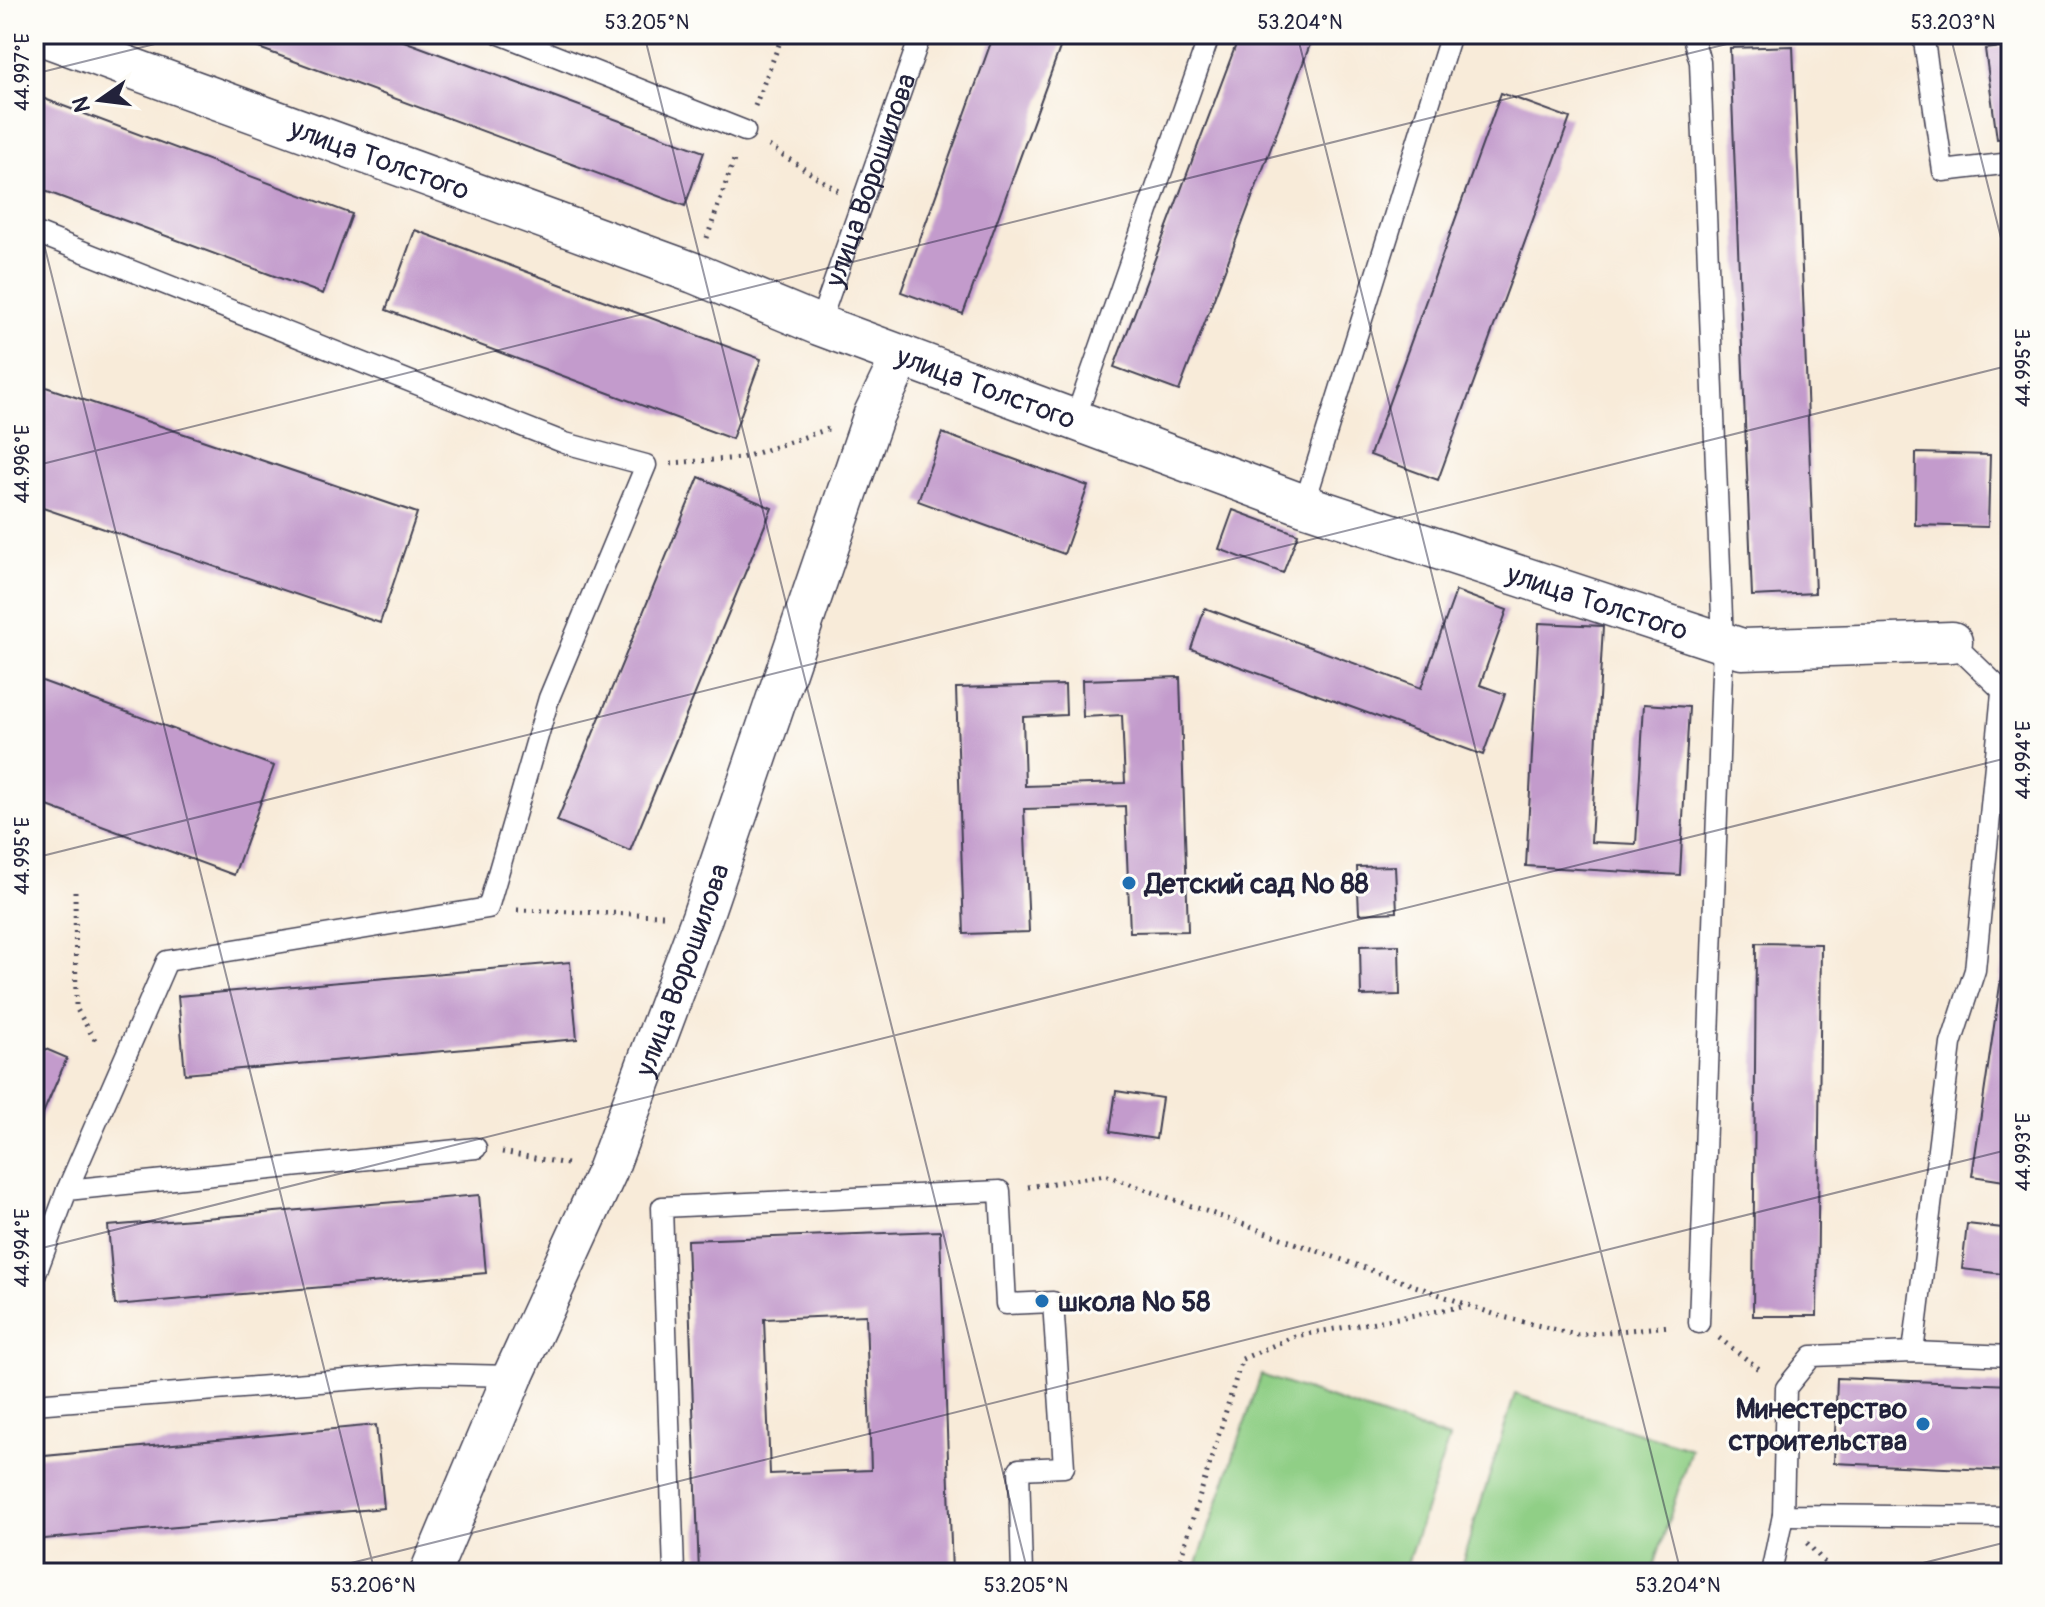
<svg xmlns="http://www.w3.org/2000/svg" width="2045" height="1607" viewBox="0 0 2045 1607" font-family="Pangolin,sans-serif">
<rect width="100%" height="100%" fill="#fdfcf7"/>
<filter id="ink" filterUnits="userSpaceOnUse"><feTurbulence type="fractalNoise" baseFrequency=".0125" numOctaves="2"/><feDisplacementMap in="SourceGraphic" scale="16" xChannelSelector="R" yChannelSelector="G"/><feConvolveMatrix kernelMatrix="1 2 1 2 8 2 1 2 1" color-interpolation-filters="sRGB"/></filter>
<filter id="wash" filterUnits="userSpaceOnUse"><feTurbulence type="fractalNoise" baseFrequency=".006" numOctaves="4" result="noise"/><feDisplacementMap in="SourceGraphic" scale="32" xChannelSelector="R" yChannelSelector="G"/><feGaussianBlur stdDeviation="1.8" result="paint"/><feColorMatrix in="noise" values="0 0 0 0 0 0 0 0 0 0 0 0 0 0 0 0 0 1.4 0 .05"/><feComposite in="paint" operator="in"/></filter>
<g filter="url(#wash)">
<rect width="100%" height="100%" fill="#f8ebd9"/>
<path fill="#90cf86" stroke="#597860" stroke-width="2" d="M 1261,1375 L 1449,1439 L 1404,1573 L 1194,1573 Z
M 1515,1394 L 1691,1449 L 1652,1573 L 1459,1573 Z"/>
<g id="blocks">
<path fill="#c39bcc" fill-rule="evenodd" d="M 221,34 L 385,34 L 704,152 L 685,206 Z
M 994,34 L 1065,34 L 963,314 L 901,292 Z
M 1240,34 L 1314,34 L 1179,391 L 1114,367 Z
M 1793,46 L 1815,593 L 1752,596 L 1730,48 Z
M 2011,46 L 2011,138 L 1997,139 L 1985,49 Z
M 1501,93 L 1570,118 L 1438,480 L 1370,455 Z
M 34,95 L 352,214 L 323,294 L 34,187 Z
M 415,230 L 761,359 L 732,439 L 386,310 Z
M 34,383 L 417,513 L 380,623 L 34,505 Z
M 942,433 L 1088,486 L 1064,554 L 918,501 Z
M 1916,453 L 1990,455 L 1988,527 L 1915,525 Z
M 699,477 L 772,508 L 630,851 L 557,821 Z
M 1233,510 L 1298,534 L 1283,573 L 1219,549 Z
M 1456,591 L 1507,610 L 1480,685 L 1505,694 L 1483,755 L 1191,649 L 1205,608 L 1421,688 Z
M 1539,623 L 1603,626 L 1591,842 L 1636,844 L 1644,704 L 1689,707 L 1680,875 L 1526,866 Z
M 1180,677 L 1188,931 L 1130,932 L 1125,806 L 1024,809 L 1029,932 L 964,934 L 956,688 L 1065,685 L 1066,715 L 1023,717 L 1025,786 L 1125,783 L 1122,715 L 1083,717 L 1082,680 Z
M 34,678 L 274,766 L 234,875 L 34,801 Z
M 1395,866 L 1397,912 L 1359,914 L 1357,867 Z
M 2009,924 L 2011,924 L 2011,1182 L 1972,1176 Z
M 1756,943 L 1821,944 L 1817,1316 L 1753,1316 Z
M 1399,945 L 1400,995 L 1361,996 L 1360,946 Z
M 570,962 L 577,1039 L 185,1074 L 178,996 Z
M 34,1044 L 67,1058 L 34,1134 Z
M 1116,1091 L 1162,1098 L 1156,1139 L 1110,1132 Z
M 479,1195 L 486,1273 L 115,1305 L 108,1226 Z
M 1967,1224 L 2011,1229 L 2011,1275 L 1962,1269 Z
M 940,1231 L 952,1573 L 699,1573 L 687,1240 ZM 866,1315 L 871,1470 L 770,1474 L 764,1319 Z
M 1837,1378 L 2011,1385 L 2011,1471 L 1834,1463 Z
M 376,1425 L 384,1508 L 34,1540 L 34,1457 Z"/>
</g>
</g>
<g filter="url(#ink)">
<use href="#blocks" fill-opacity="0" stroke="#424053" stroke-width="2"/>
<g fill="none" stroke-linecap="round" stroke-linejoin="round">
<defs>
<g id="service">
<path d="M 500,34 L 745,131"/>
<path d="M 1692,34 L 1700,62 L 1723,643 L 1699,1323"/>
<path d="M 1923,34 L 1943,171 L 2011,163"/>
<path d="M 34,232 L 565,443 L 646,465 L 549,698 L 488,908 L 167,961 L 67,1190"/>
<path id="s1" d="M 819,325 L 921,34"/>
<path d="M 1075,419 L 1210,34"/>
<path d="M 1304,505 L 1451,34"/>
<path d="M 1952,642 L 2011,699"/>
<path d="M 34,1279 L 67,1190 L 476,1148"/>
<path d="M 1913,1352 L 1951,1044 L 1975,970 L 2002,693 L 2011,692"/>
<path d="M 2011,1356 L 1913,1352 L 1812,1356 L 1786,1388 L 1783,1515 L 2011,1517"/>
<path d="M 34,1404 L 424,1374 L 513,1376"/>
<path d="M 674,1573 L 662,1207 L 1000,1191 L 1006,1304 L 1053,1302 L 1064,1467 L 1019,1469 L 1022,1573"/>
<path d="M 1771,1573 L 1783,1515"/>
</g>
<g id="minor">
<path id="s2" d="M 38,34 L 694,273 L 819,325 L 1304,505 L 1742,649 L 1952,642"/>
<path id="s3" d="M 430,1573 L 513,1376 L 607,1171 L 702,917 L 874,414 L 902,356"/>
</g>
</defs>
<use href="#service" stroke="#424053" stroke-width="23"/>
<use href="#minor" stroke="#424053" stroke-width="43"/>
<path stroke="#424053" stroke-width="5" stroke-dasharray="2 6" stroke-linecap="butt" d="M 755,106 L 783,34
M 769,146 L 838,191
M 707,238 L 735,157
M 671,463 L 742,458 L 828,429
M 75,891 L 76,1008 L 98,1045
M 517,910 L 663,915
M 502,1152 L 567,1164
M 1028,1187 L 1105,1175 L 1499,1316 L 1578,1335 L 1670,1326
M 1719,1338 L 1762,1371
M 1807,1543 L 1834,1573
M 1176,1573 L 1242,1359 L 1295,1336 L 1466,1306"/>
<use href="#service" stroke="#fff" stroke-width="20"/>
<use href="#minor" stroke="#fff" stroke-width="40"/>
</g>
</g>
<path fill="none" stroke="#22223b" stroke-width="2" stroke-opacity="0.45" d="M 644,34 L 1028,1573M 1297,34 L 1681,1573M 1950,34 L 2011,278M 34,74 L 195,34M 34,204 L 375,1573M 34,466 L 1767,34M 34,858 L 2011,365M 34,1250 L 2011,757M 311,1573 L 2011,1149M 1883,1573 L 2011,1541"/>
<g fill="#1f6fb2" stroke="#fdfcf7" stroke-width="3">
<circle cx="1129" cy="883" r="8"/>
<circle cx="1042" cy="1301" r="8"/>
<circle cx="1923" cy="1424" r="8"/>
</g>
<g text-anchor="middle" stroke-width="6" stroke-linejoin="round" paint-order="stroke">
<g font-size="28" fill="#22223b" stroke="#fdfcf7">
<text dy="10" stroke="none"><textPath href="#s2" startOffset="364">улица Толстого</textPath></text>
<text dy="10" stroke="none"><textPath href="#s1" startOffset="154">улица Ворошилова</textPath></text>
<text dy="10" stroke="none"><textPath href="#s2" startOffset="1012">улица Толстого</textPath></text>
<text dy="10" stroke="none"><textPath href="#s2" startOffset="1660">улица Толстого</textPath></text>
<text dy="10" stroke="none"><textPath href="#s3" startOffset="654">улица Ворошилова</textPath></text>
</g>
<g font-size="28" font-weight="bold" fill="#22223b" stroke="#fdfcf7" text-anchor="start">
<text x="1145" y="893">Детский сад № 88</text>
<text x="1058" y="1311">школа № 58</text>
<text x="1907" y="1418" text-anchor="end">Минестерство<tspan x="1907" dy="32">строительства</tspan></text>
</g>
</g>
<rect width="2045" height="1607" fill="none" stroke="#fdfcf7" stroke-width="88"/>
<g transform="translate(100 100) rotate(256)" stroke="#fdfcf7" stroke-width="6" paint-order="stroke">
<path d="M0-6L14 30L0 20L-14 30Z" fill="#22223b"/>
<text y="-12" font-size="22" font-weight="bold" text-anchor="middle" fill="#22223b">N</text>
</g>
<rect x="44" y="44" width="1957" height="1519" fill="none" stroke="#22223b" stroke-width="3"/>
<g font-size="20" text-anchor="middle" fill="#22223b">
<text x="647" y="29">53.205°N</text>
<text x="1300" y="29">53.204°N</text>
<text x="1953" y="29">53.203°N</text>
<text transform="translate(22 72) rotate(-90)" y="7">44.997°E</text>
<text transform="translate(2023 368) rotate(-90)" y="7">44.995°E</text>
<text transform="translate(22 464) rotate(-90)" y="7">44.996°E</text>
<text transform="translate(2023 760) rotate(-90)" y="7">44.994°E</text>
<text transform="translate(22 856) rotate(-90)" y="7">44.995°E</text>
<text transform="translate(2023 1152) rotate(-90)" y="7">44.993°E</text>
<text transform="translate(22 1248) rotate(-90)" y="7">44.994°E</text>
<text x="373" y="1592">53.206°N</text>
<text x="1026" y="1592">53.205°N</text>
<text x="1678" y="1592">53.204°N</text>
</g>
</svg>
